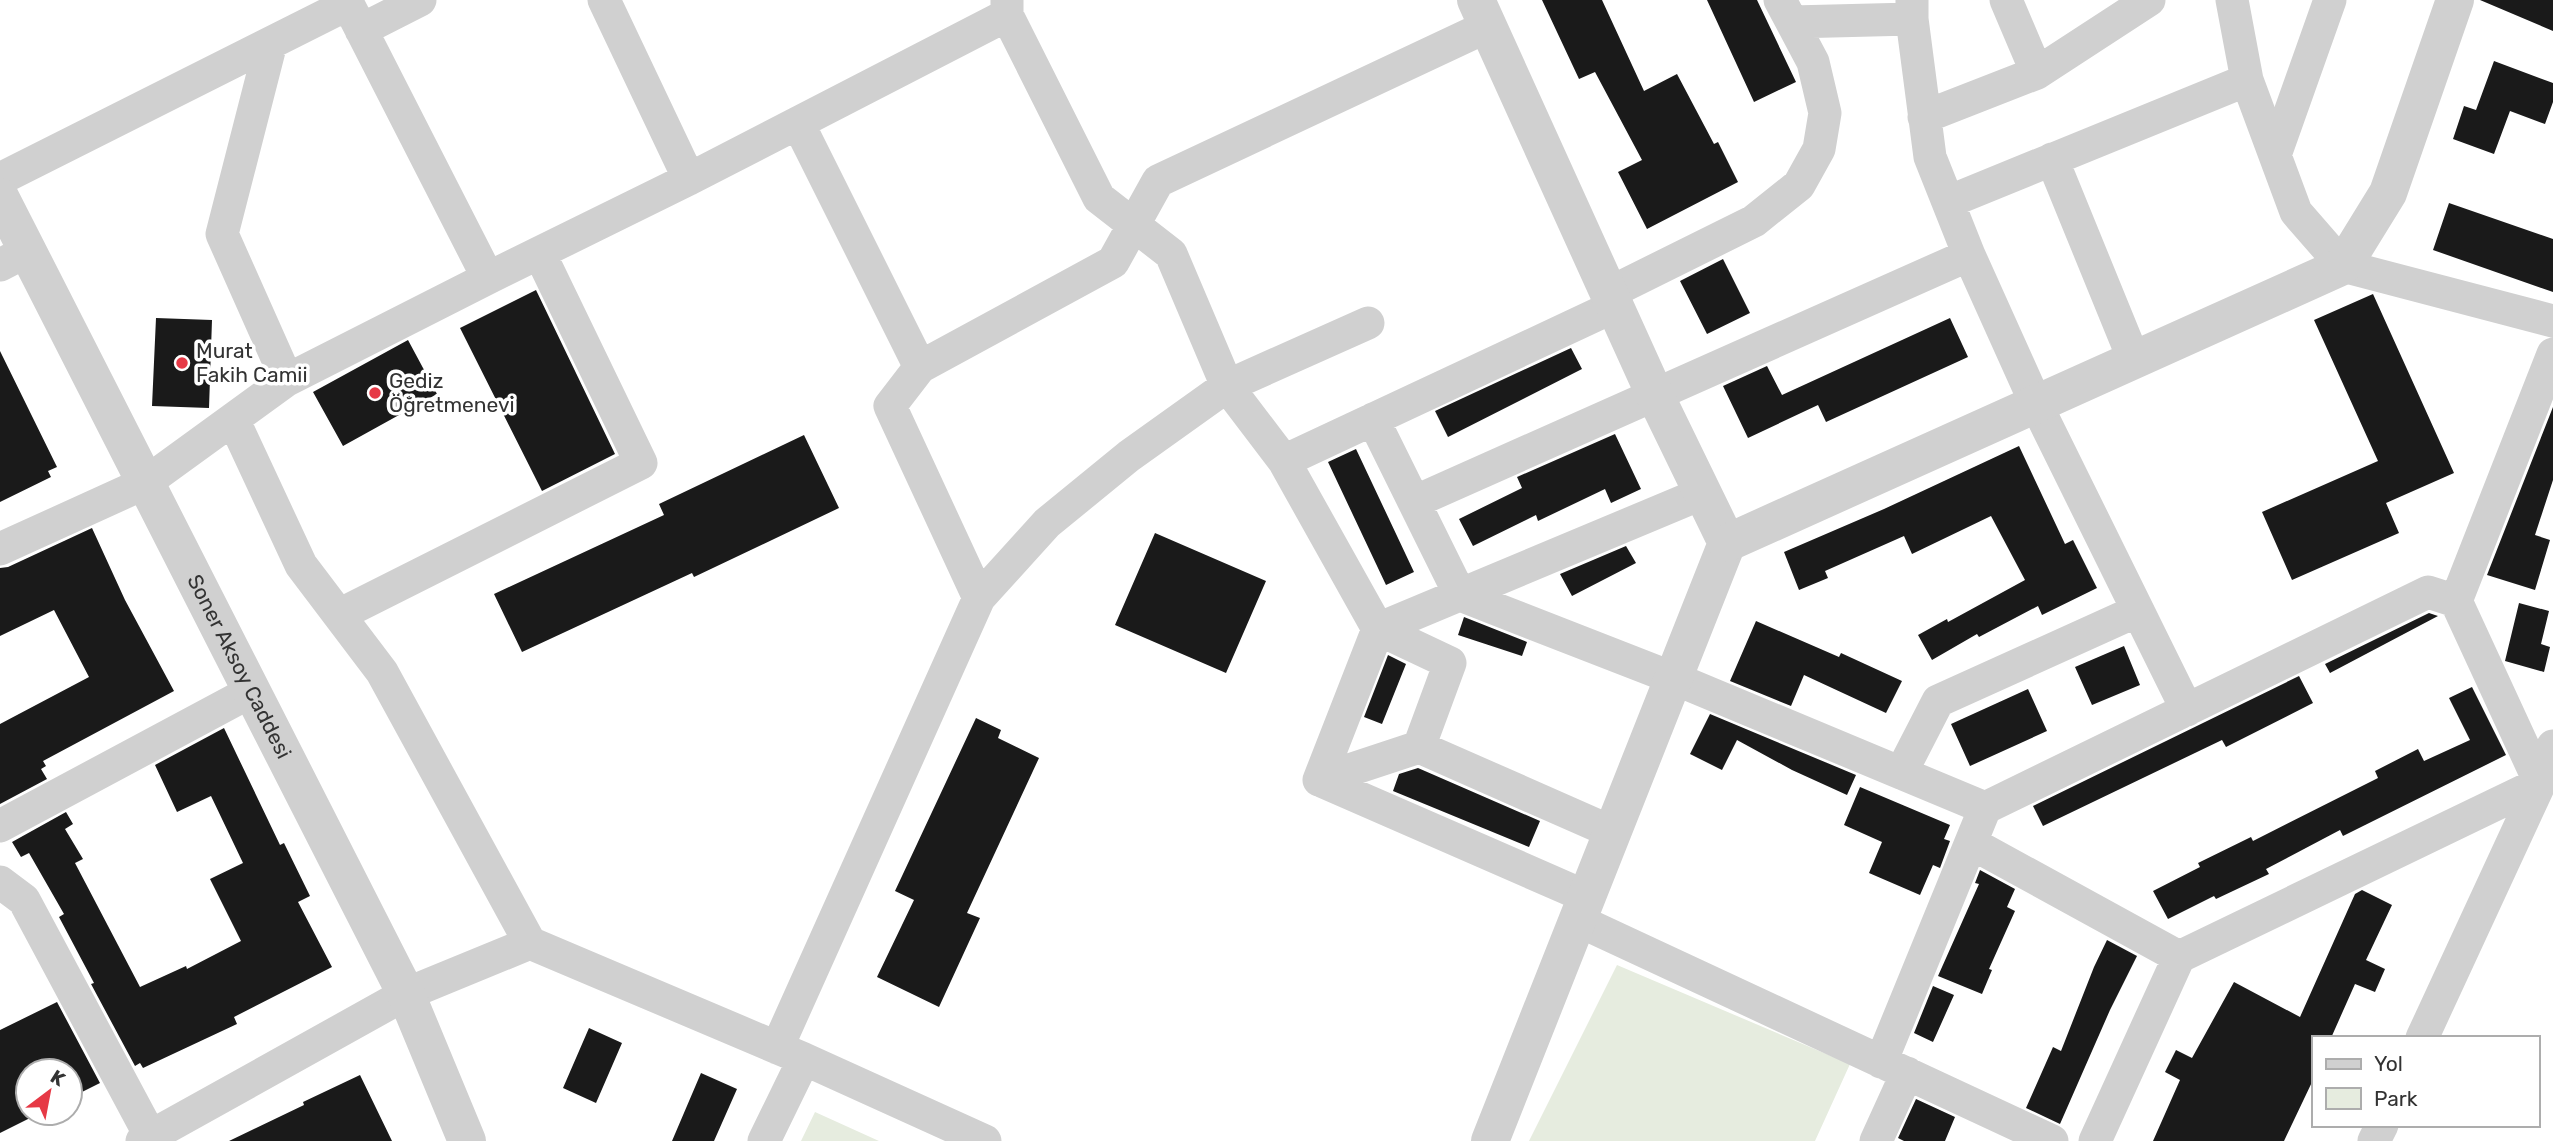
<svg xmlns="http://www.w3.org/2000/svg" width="2553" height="1141" viewBox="0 0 2553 1141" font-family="Rubik,sans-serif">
<rect width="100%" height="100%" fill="#fff"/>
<path fill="#e6ecdf" d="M 1617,965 L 1850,1064 L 1815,1141 L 1529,1141 Z
M 815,1112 L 879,1141 L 801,1141 Z"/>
<path fill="#1a1a1a" d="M 1542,0 L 1602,0 L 1644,91 L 1677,74 L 1714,144 L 1718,142 L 1738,182 L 1647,229 L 1618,172 L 1642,160 L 1595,72 L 1579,79 Z
M 1707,0 L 1757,0 L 1796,82 L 1754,102 Z
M 2480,0 L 2553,0 L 2553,31 Z
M 2494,61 L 2553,83 L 2553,102 L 2545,124 L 2510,111 L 2494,154 L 2453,139 L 2464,106 L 2476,110 Z
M 2449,203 L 2553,239 L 2553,292 L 2433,250 Z
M 1723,259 L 1750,313 L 1707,334 L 1680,281 Z
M 536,290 L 615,454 L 542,491 L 460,328 Z
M 2373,294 L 2454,473 L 2386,503 L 2399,533 L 2292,580 L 2262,512 L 2378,461 L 2314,320 Z
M 156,318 L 212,320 L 209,408 L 152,406 Z
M 1950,318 L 1968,357 L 1826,422 L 1818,405 L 1748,438 L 1723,386 L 1767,366 L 1782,395 Z
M 408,340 L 437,394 L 343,446 L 313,392 Z
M 1571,348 L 1582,369 L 1448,437 L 1435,411 Z
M 0,351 L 57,467 L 48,471 L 51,477 L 0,502 Z
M 2553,407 L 2553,480 L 2535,535 L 2550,540 L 2535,590 L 2487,575 Z
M 1615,434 L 1641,489 L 1611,503 L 1605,489 L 1538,521 L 1536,515 L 1473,546 L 1459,519 L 1522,488 L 1517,477 Z
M 804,435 L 839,508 L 694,577 L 692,573 L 522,652 L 494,594 L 664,515 L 659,504 Z
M 2019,446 L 2065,544 L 2073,540 L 2097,588 L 2042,615 L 2038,606 L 1979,637 L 1977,634 L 1932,660 L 1918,635 L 1947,619 L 1948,622 L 2025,580 L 1991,516 L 1912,554 L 1904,536 L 1825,571 L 1828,578 L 1799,590 L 1784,552 L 1884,509 Z
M 1356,449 L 1414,572 L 1386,585 L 1328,462 Z
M 92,528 L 125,600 L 174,691 L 43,761 L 46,766 L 41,769 L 47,779 L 0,804 L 0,724 L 89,677 L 54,610 L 0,636 L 0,568 L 8,567 Z
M 1155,533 L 1266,581 L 1226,673 L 1115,625 Z
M 1626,546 L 1636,563 L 1572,596 L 1560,574 Z
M 2519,603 L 2549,611 L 2541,644 L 2550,647 L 2544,672 L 2505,661 Z
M 2429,613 L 2438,616 L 2330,673 L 2325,664 Z
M 1464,617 L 1527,642 L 1522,656 L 1458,635 Z
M 1756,621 L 1839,657 L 1841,653 L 1902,681 L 1886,713 L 1804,675 L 1791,706 L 1730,681 Z
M 2124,646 L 2140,685 L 2092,705 L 2075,667 Z
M 1388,655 L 1406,664 L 1382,724 L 1364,717 Z
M 2299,676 L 2313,703 L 2226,747 L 2222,740 L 2043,826 L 2033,806 Z
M 2472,687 L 2506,755 L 2343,836 L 2340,830 L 2266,869 L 2269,874 L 2216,899 L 2214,896 L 2168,919 L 2153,891 L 2200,867 L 2198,863 L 2251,837 L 2253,841 L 2378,778 L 2375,771 L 2418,749 L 2424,761 L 2470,740 L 2449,698 Z
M 2028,689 L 2047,731 L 1970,766 L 1951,724 Z
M 1710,714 L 1856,775 L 1847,795 L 1792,770 L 1737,740 L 1722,770 L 1690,754 Z
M 976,718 L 1001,730 L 998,738 L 1039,758 L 967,913 L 980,918 L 939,1007 L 877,977 L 914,900 L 895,891 Z
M 224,728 L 280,845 L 284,843 L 310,896 L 298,902 L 332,967 L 234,1017 L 237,1024 L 143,1068 L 140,1063 L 135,1066 L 91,984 L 94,983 L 59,917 L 64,914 L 29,853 L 21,857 L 12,842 L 66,812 L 73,824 L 65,829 L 83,859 L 75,863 L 140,987 L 186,966 L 187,969 L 241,941 L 210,879 L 243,863 L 211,796 L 177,812 L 155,765 Z
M 1418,768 L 1540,821 L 1529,847 L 1393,791 L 1399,774 Z
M 1860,787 L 1950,825 L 1944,839 L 1950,841 L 1940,868 L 1933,865 L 1920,895 L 1869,873 L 1882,842 L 1844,825 Z
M 1980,870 L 2015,889 L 2007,907 L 2015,911 L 1989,969 L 1992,970 L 1982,994 L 1938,976 L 1979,884 L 1975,883 Z
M 2362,890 L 2392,905 L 2366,960 L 2385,969 L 2375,992 L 2355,984 L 2331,1038 L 2313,1038 L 2313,1080 L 2284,1141 L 2153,1141 L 2180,1080 L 2165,1072 L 2176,1050 L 2192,1058 L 2234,982 L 2300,1017 L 2355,894 Z
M 2107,940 L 2137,956 L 2110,1010 L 2060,1124 L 2026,1108 L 2053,1047 L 2061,1051 L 2094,967 Z
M 1933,986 L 1954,995 L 1933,1042 L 1914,1033 Z
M 57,1002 L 100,1083 L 70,1098 L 70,1071 L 28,1071 L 28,1113 L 40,1113 L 0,1133 L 0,1030 Z
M 589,1028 L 622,1043 L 596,1103 L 563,1088 Z
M 701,1073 L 737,1089 L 714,1141 L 672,1141 Z
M 360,1075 L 392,1141 L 229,1141 L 304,1105 L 303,1102 Z
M 1916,1099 L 1955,1117 L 1945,1141 L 1904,1141 L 1898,1138 Z"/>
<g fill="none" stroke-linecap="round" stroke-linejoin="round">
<path stroke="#d0d0d0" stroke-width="33" d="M 346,0 L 488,278
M 604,0 L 689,179
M 1007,0 L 1007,15 L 1099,198 L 1171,254 L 1227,386 L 1284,461 L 1378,629 L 1319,780 L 1587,897
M 1912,0 L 1912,19 L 1930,157 L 1969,255 L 2036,404 L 2187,710
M 2006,0 L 2037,73
M 2232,0 L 2247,80 L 2296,212 L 2343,266 L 2553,321
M 1792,22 L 1912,19
M 361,30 L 420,0
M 271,43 L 222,234 L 287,380
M 1924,117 L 2037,73 L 2149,0
M 798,123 L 920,367
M 2275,155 L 2330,0
M 2052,159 L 2134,360
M 0,179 L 348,4
M 1948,202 L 2247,80
M 0,265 L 27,251
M 1609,293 L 1754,221 L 1799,185 L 1819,149 L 1825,113 L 1813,62 L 1780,0
M 233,419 L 301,565 L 382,672 L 530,943
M 1373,419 L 1460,595 L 1673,678 L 1985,808
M 1284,461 L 1615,306
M 1414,502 L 1969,255
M 0,549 L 145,483 L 287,380 L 488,278 L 689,179 L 1007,15
M 979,598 L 890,406 L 920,367 L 1113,262 L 1158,181 L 1488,26
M 339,615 L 641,463 L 540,254
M 1378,629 L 1703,493
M 1378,629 L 1450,663 L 1419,747
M 1901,773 L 1938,701 L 2137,611
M 1319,780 L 1419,747 L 1612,832
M 2540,783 L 2456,601 L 2553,354
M 0,826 L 252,691
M 1971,843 L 2179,957
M 0,882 L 24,900 L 153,1141
M 1577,920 L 2052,1141
M 2422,1038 L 2540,783 L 2553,746
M 777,1048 L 979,598 L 1047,523 L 1129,456 L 1227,386 L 1368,323
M 1881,1062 L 1985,808 L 2428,592 L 2456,601
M 142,1141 L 406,994 L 530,943 L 804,1059 L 985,1141
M 764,1141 L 804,1059
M 1876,1141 L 1907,1073
M 2095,1141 L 2179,957 L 2540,783
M 2374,1141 L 2382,1125"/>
<g stroke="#d0d0d0" stroke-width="38">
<path d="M 1476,0 L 1655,395 L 1727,543 L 1490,1141"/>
<path id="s1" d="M 0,197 L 406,994 L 467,1141"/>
<path d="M 1727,543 L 2343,266 L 2388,193 L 2455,0"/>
</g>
</g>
<g fill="#e63946" stroke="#fff" stroke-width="2.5">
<circle cx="182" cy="363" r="7"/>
<circle cx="375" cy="393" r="7"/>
</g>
<g text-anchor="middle" stroke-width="7" stroke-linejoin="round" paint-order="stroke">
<g font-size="21" fill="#333" stroke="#fff" text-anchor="start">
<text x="196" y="358">Murat<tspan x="196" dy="24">Fakih Camii</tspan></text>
<text x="389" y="388">Gediz<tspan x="389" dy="24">Öğretmenevi</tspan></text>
</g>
<g font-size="21" fill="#333" stroke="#fff">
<text dy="7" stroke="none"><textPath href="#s1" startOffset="527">Soner Aksoy Caddesi</textPath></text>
</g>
</g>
<rect x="2312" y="1036" width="228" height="91" fill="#ffffff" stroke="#adadad" stroke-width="2"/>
<rect x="2326" y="1059" width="35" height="10" fill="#d0d0d0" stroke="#adadad" stroke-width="2"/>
<text x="2374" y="1071" font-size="21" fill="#333333">Yol</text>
<rect x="2326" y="1088" width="35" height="21" fill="#e6ecdf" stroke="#adadad" stroke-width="2"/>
<text x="2374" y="1106" font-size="21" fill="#333333">Park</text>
<g transform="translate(49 1092) rotate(32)"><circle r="33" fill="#ffffff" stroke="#adadad" stroke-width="2"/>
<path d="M0-5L12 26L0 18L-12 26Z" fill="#e63946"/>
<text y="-10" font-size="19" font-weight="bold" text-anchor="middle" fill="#333333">K</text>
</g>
</svg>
